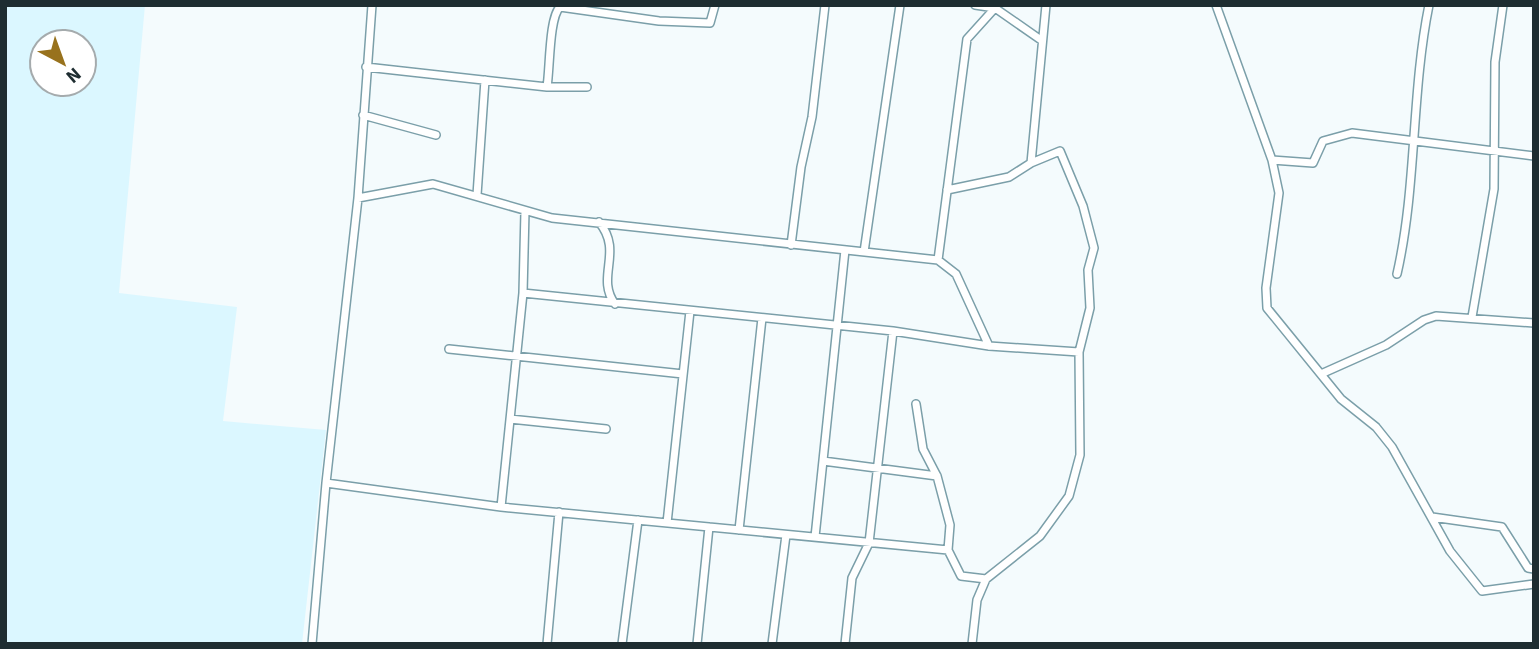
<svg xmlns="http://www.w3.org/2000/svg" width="1539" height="649" viewBox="0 0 1539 649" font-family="'Source Sans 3',sans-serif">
<rect width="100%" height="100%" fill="#f4fbfd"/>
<path fill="#dbf7ff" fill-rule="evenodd" d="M 5,5 L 145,5 L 119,293 L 237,307 L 223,421 L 326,430 L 302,644 L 5,644 ZM 42,42 L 84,42 L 84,84 L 42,84 Z"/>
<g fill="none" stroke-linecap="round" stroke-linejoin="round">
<defs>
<path id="minor" d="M 975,5 L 995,8 L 1041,40
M 1216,5 L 1272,160 L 1279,193 L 1266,288 L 1267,308 L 1341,399 L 1376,427 L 1392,447 L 1450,551 L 1482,591 L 1534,584
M 366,67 L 547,87 L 587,87
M 547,87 C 550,69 549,17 560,7 L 659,21 L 710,23 L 715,5
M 363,115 L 436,135
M 1272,160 L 1313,163 L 1323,141 L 1352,133 L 1534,156
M 947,190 L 1009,177 L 1031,163
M 477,195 L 485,80
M 358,198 L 433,184 L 552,218 L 938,260 L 956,274 L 989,346
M 599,222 C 624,252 595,277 615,304
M 791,245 L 801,167 L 812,117 L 825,5
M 864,252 L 900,5
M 938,260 L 967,39 L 995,8
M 1397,274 C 1417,186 1411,94 1429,5
M 523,293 L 893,331 L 989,346 L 1079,352
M 1472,317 L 1494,189 L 1495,62 L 1503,5
M 449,349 L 683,374
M 1321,374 L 1386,345 L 1424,320 L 1436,316 L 1534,323
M 916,404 L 923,449 L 937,476 L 950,525 L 948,550 L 961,576 L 986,579
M 510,419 L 606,429
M 823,461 L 937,476
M 326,483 L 501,507 L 948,550
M 501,507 L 523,293 L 525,211
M 1432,517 L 1502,527 L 1528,568 L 1534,569
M 667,523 L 690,311
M 739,530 L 762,318
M 815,537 L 845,250
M 312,644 L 326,483 L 358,198 L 372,5
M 547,644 L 559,512
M 622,644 L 638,520
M 697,644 L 709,527
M 772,644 L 786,535
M 845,644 L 852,578 L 869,543 L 893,331
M 972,644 L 977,600 L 986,579 L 1040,536 L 1069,496 L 1080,455 L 1079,352 L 1090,308 L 1088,270 L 1094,248 L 1083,206 L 1060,151 L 1031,163 L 1046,5"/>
</defs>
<use href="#minor" stroke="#7b9fa9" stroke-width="10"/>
<use href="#minor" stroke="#fff" stroke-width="7"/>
</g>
<rect width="1539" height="649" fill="none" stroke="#1e2d31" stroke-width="14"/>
<g transform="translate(63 63) rotate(139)"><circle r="33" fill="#ffffff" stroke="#a5abad" stroke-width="2"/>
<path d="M0-5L12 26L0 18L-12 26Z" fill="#98721d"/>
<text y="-10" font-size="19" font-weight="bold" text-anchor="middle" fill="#1e2d31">N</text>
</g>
</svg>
